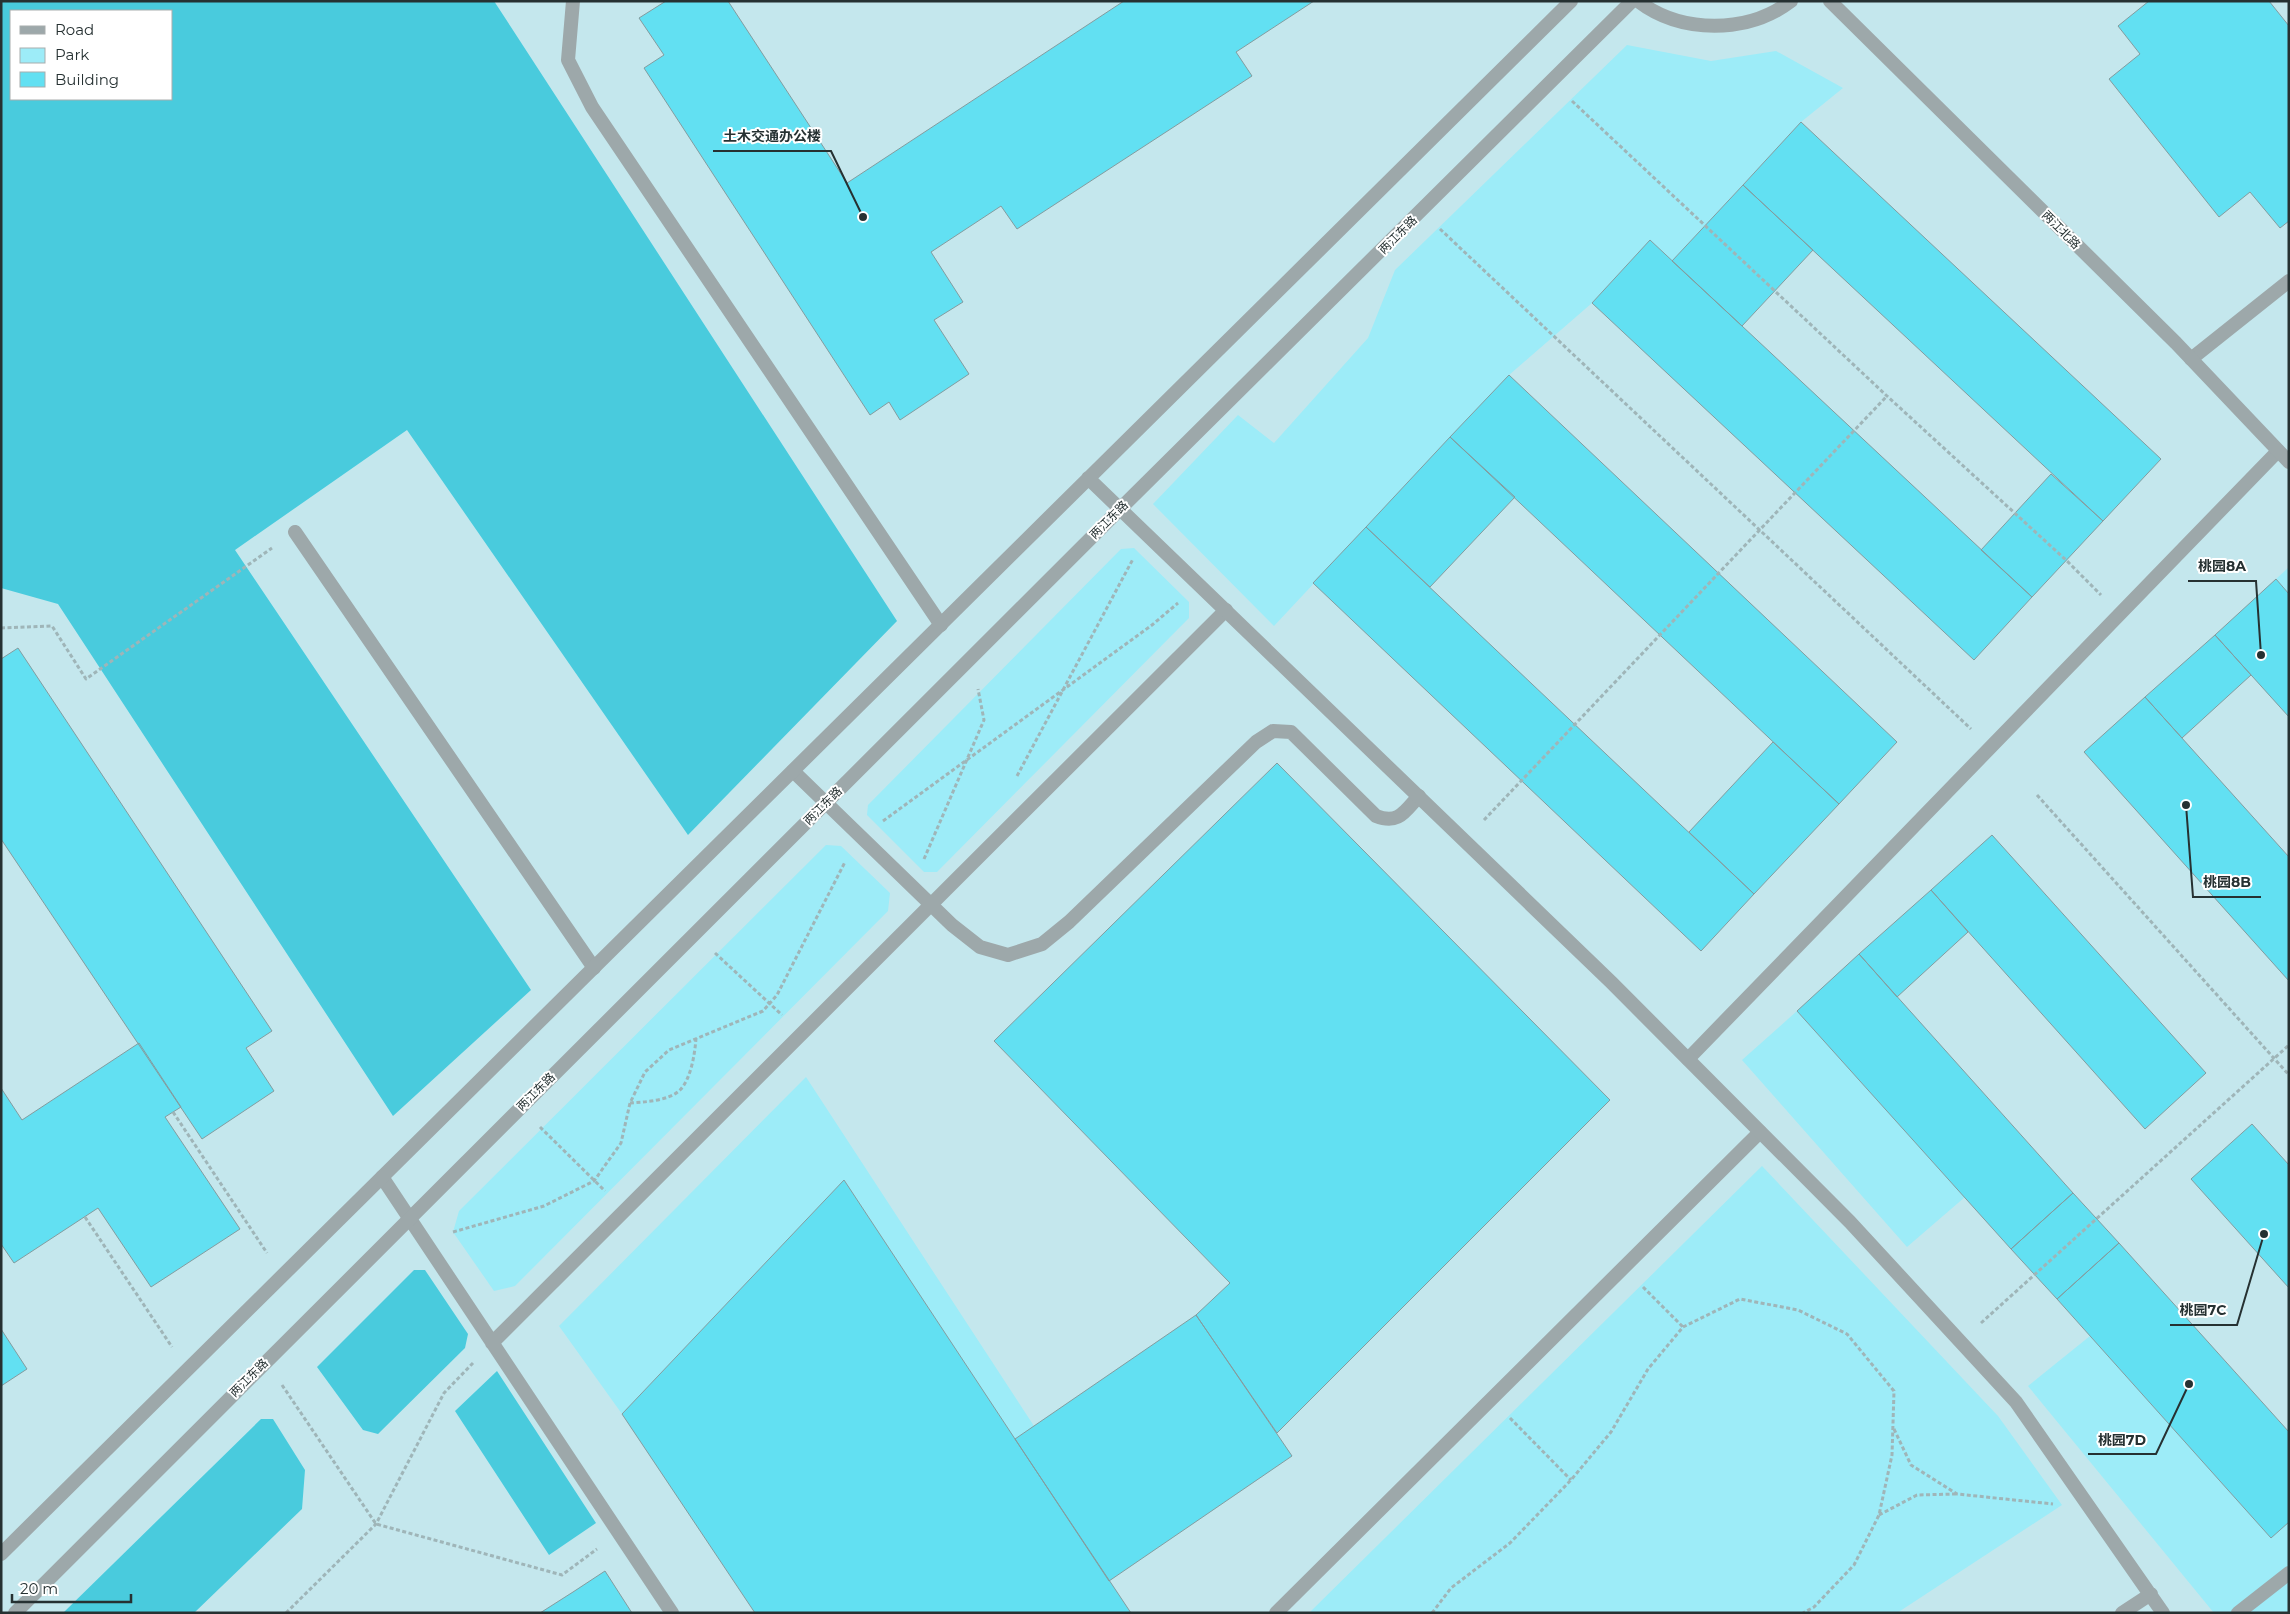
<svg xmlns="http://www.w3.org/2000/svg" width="2290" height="1614" viewBox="0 0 2290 1614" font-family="Montserrat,'Noto Sans SC',sans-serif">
<rect width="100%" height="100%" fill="#d8f3f7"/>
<path fill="#c4e7ed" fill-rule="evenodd" d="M 1,1 L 2289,1 L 2289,1613 L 1,1613 ZM 11,11 L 171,11 L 171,99 L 11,99 Z"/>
<path fill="#9decf8" d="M 1627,45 L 1711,61 L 1776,51 L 1843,88 L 1801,122 L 1672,261 L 1650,240 L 1592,303 L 1509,375 L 1274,626 L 1153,504 L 1238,415 L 1274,443 L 1368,338 L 1395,270 Z
M 1134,548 L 1189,602 L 1189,618 L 937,872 L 924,872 L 867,815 L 868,805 L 1121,549 Z
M 2289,567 L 2289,594 L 2276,579 Z
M 826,845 L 841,846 L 890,893 L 888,911 L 515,1286 L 494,1291 L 453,1232 L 459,1211 Z
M 1797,1011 L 1965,1197 L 1907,1247 L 1742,1060 Z
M 806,1077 L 1034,1426 L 1015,1439 L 844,1180 L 622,1414 L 559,1326 Z
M 1762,1166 L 1998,1416 L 2062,1505 L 1897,1613 L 1309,1613 Z
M 2090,1336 L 2271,1537 L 2289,1522 L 2289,1613 L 2214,1613 L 2028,1386 Z"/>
<path fill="#49cbdd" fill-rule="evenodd" d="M 1,1 L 494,1 L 897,621 L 688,835 L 407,430 L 235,550 L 531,990 L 393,1116 L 58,604 L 1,588 ZM 11,11 L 171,11 L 171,99 L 11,99 Z
M 414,1270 L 425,1270 L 468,1334 L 465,1348 L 378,1434 L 363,1430 L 317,1367 Z
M 497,1371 L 596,1523 L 549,1555 L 455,1411 Z
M 261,1419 L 273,1419 L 305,1470 L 302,1509 L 194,1613 L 63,1613 Z"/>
<path fill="#62e0f2" stroke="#839c9f" d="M 666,1 L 728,1 L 847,183 L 1124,1 L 1314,1 L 1236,52 L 1252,76 L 1017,229 L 1001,206 L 931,252 L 963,302 L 934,320 L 969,374 L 900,420 L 889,402 L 870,415 L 644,68 L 664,55 L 639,18 Z
M 2149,1 L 2269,1 L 2289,26 L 2289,221 L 2280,228 L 2250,192 L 2219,217 L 2109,79 L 2140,54 L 2118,26 Z
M 1801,122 L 2161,459 L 2103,521 L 1743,185 Z
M 1743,185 L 1813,250 L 1742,326 L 1672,261 Z
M 1650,240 L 2032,597 L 1974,660 L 1592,303 Z
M 1509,375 L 1897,742 L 1839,804 L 1450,437 Z
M 1450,437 L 1515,497 L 1430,587 L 1366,527 Z
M 2051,474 L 2103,521 L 2032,597 L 1981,550 Z
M 1366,527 L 1754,894 L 1701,951 L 1313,583 Z
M 2276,579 L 2289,594 L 2289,717 L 2215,635 Z
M 2215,635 L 2251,675 L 2182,738 L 2145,697 Z
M 18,648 L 272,1031 L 246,1048 L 274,1091 L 202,1139 L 1,839 L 1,659 Z
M 2145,697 L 2289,857 L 2289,981 L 2084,752 Z
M 1773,742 L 1839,804 L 1754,894 L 1689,832 Z
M 1277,763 L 1610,1100 L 1277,1433 L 1196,1315 L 1230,1283 L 994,1041 Z
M 1992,835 L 2206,1073 L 2145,1129 L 1931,890 Z
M 1931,890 L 1968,932 L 1897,997 L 1859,954 Z
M 1859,954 L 2073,1193 L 2011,1249 L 1797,1011 Z
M 139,1043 L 181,1107 L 165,1117 L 240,1229 L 151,1287 L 98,1208 L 14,1263 L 1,1244 L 1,1088 L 22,1120 Z
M 2252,1124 L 2289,1165 L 2289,1288 L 2191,1179 Z
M 844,1180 L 1015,1439 L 1131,1613 L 755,1613 L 622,1414 Z
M 2073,1193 L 2119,1243 L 2057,1299 L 2011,1249 Z
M 2119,1243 L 2289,1432 L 2289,1522 L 2271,1538 L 2057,1299 Z
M 1196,1315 L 1292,1456 L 1109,1581 L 1015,1439 Z
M 1,1329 L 27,1369 L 1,1386 Z
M 605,1571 L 632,1613 L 540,1613 L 573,1592 Z"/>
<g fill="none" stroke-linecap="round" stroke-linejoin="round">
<path stroke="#9fb5b8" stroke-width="3" stroke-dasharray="4 2.5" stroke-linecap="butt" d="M 1572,101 L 1887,396 L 2067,561 L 2101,595
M 1440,229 L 1971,729
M 1,628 L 52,626 L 86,679 L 272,548
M 1017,776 L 1133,559
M 2037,795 L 2289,1075
M 1484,820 L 1887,396
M 883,821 L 1152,625 L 1178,603
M 924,859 L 984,720 L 978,689
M 715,953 L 782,1015
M 630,1103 C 644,1102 669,1101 680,1090 C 691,1079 695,1053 696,1038
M 173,1112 L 267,1253
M 540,1127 L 605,1191
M 85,1217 L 172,1347
M 453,1232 L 544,1206 L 594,1181 L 621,1143 L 630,1103 L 645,1072 L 669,1050 L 763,1011 L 777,995 L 845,862
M 1643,1287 L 1683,1327
M 1981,1323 L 2289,1045
M 282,1385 L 376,1524 L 562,1575 L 597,1549
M 1510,1418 L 1571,1480
M 1894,1429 L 1911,1465 L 1957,1494 L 2053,1504
M 1879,1515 L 1917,1495 L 1956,1494
M 286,1613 L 376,1524 L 444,1393 L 473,1363
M 1432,1613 L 1451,1588 L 1510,1543 L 1571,1480 L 1611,1432 L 1648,1369 L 1683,1327 L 1740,1299 L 1798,1310 L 1847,1334 L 1894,1391 L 1892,1455 L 1879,1515 L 1854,1565 L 1814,1607 L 1803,1613"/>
<path stroke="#9da8aa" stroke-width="14" d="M 573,1 L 568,60 L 592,107 L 941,625
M 2191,359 L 2289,281
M 295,532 L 594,968
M 793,771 L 952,925 L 980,947 L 1008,955 L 1042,944 L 1069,922 L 1256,742 L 1273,731 L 1291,732 L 1376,816 C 1399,825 1405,811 1419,796
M 1688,1059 L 2278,451
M 382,1177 L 672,1613
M 492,1343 L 1226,610
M 1276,1613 L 1760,1132
M 2238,1613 L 2289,1573"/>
<path stroke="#9da8aa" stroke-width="14" d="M 1638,1 C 1681,34 1748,34 1791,1
M 1830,1 L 2176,343 L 2289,462
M 1088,478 L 1611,982 L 1850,1222 L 2016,1402 L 2163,1613
M 1,1554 L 1571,1
M 15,1613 L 1120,509 L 1632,1
M 2122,1613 L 2151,1594"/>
</g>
<g text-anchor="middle" stroke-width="4" stroke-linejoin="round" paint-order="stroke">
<g font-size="12" fill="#263132" stroke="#fff">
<text transform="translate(2061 230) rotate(45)" y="4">两江北路</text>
<text transform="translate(1398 235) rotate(-45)" y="4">两江东路</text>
<text transform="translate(1109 520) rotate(-45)" y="4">两江东路</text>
<text transform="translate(823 806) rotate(-45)" y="4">两江东路</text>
<text transform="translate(536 1092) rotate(-45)" y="4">两江东路</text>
<text transform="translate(249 1378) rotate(-45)" y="4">两江东路</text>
</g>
</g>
<path fill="none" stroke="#263132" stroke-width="2" d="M863 217L831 151H713M2261 655L2256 581H2188M2186 805L2193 897H2261M2264 1234L2237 1325H2170M2189 1384L2156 1454H2088"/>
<g fill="#263132" stroke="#fff" stroke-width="2">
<circle cx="863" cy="217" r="5"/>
<circle cx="2261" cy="655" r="5"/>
<circle cx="2186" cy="805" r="5"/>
<circle cx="2264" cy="1234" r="5"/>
<circle cx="2189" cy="1384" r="5"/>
</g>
<g font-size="14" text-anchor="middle" font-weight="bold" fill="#263132" stroke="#fff" stroke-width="4" stroke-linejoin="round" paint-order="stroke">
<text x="772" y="141">土木交通办公楼</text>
<text x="2222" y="571">桃园8A</text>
<text x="2227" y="887">桃园8B</text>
<text x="2203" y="1315">桃园7C</text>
<text x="2122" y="1445">桃园7D</text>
</g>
<rect width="2290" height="1614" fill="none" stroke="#263132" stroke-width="5"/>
<rect x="10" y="10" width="162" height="90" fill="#ffffff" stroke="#a8adad"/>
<rect x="20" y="26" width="25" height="8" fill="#9da8aa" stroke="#a8adad"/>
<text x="55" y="35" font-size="15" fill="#263132">Road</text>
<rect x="20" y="48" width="25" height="15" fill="#9decf8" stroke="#a8adad"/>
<text x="55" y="60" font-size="15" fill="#263132">Park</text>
<rect x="20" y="72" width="25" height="15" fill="#62e0f2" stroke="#a8adad"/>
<text x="55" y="85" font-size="15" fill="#263132">Building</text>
<path d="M12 1594v8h119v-8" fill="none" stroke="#263132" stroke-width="2.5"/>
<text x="20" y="1594" font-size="15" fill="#263132" stroke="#ffffff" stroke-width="4" paint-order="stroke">20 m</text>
</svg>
